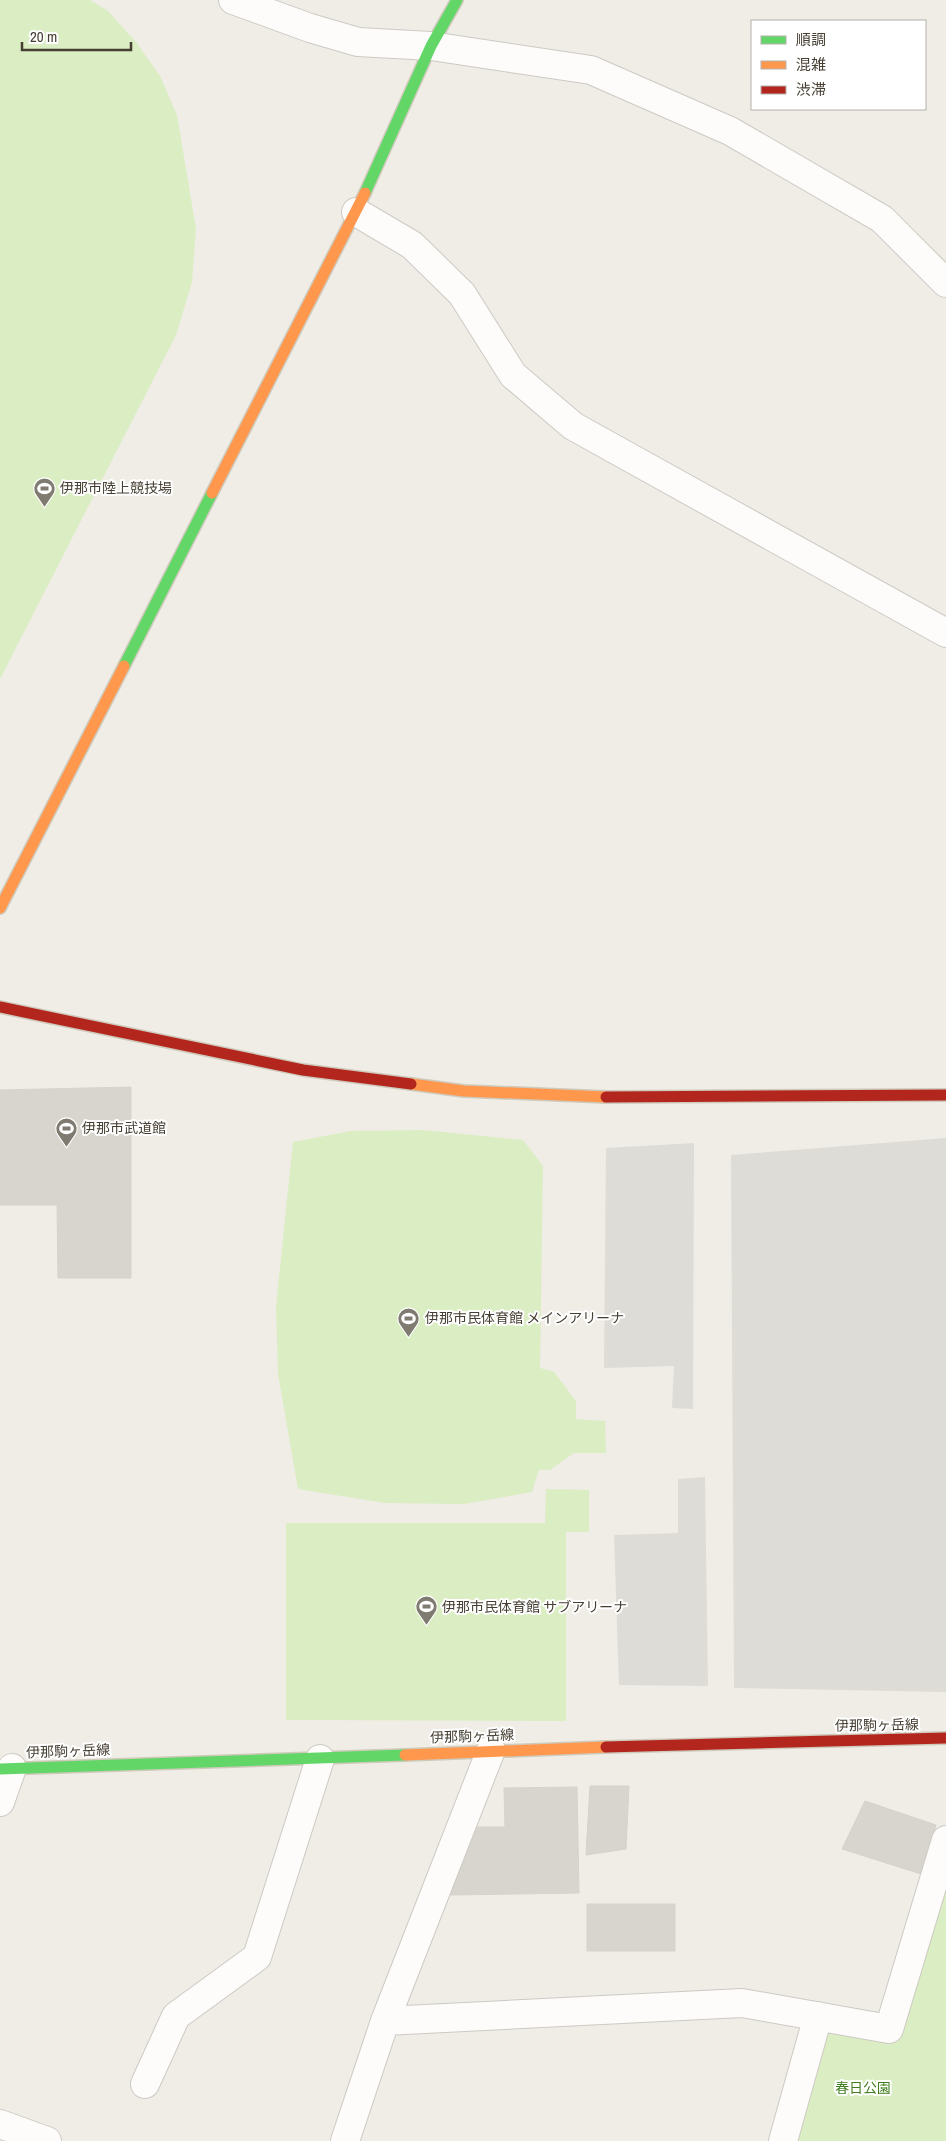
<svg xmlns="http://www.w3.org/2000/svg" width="946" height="2141" viewBox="0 0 946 2141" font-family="'Archivo Narrow','Noto Sans JP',sans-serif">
<rect width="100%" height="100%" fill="#efede6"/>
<path fill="#dbedc2" d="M 0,0 L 90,0 L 108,11 L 136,42 L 160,76 L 177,115 L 196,229 L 192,282 L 176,335 L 0,679 Z
M 423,1130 L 523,1140 L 543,1166 L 540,1368 L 554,1372 L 576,1401 L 576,1419 L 605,1421 L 606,1453 L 574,1453 L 550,1470 L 539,1470 L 532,1492 L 464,1504 L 385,1503 L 298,1489 L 278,1374 L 276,1306 L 293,1142 L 351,1131 Z
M 546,1489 L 589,1490 L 589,1532 L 566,1532 L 566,1721 L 286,1720 L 286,1523 L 545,1523 Z
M 946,1871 L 946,2141 L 792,2141 L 824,2028 L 895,2039 Z"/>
<path fill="#dedcd6" d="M 946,1138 L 946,1692 L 734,1688 L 731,1155 Z
M 694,1143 L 693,1409 L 672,1408 L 674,1366 L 604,1368 L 606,1148 Z
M 705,1477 L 708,1686 L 619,1685 L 614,1535 L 678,1533 L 678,1479 Z"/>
<path fill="#d8d5ce" stroke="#d7d3cb" d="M 131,1087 L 131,1278 L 58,1278 L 57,1205 L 0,1205 L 0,1090 Z
M 590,1786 L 629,1786 L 626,1849 L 586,1855 Z
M 577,1787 L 579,1893 L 451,1895 L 474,1827 L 505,1827 L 504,1788 Z
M 865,1801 L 936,1825 L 921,1874 L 842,1849 Z
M 587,1904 L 675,1904 L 675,1951 L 587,1951 Z"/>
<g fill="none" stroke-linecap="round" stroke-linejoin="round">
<defs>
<path id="street" d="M 233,0 L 310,28 L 358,42 L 431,46 L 591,70 L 730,131 L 882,219 L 946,283
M 356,212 L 412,245 L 462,294 L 513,375 L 573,426 L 946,633
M 0,1802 L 12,1768
M 385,2021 L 742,2003 L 889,2029 L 946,1840
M 145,2084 L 176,2016 L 257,1957 L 320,1759
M 0,2124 L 47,2141
M 345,2141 L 385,2021 L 491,1750
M 783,2141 L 818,2016"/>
<path id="fast" d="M 365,193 L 431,46 L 457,0
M 124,666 L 212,493
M 0,1769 L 405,1755"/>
<path id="slow" d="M 212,493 L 365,193
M 0,908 L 124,666
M 411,1084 L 464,1091 L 606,1097
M 405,1755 L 606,1747"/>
<path id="jam" d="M 0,1007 L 303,1070 L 411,1084
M 606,1097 L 946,1095
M 606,1747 L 946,1738"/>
</defs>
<use href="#street" stroke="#cdcac4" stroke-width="30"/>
<use href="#fast" stroke="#cfcabc" stroke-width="14"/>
<use href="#slow" stroke="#cfcabc" stroke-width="14"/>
<use href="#jam" stroke="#cfcabc" stroke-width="14"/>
<use href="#street" stroke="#fdfcfb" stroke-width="28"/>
<use href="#fast" stroke="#63d668" stroke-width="11"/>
<use href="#slow" stroke="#ff974d" stroke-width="11"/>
<use href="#jam" stroke="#b3261e" stroke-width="11"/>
</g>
<defs>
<symbol id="stadium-pin" viewBox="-11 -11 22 30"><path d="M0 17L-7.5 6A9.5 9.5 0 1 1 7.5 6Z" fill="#807b71" stroke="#fff"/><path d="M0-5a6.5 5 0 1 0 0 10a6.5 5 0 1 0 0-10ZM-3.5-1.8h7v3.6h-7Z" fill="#fff"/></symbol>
</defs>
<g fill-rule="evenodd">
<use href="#stadium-pin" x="32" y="476" width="25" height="34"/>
<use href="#stadium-pin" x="54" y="1116" width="25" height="34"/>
<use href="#stadium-pin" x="396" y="1306" width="25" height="34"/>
<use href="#stadium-pin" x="414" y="1594" width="25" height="34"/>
</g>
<g text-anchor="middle" stroke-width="4" stroke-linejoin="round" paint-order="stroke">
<g font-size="14" fill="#453e32" stroke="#fff" text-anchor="start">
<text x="60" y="493">伊那市陸上競技場</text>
<text x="82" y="1133">伊那市武道館</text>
<text x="425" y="1323">伊那市民体育館 メインアリーナ</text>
<text x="442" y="1612">伊那市民体育館 サブアリーナ</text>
</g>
<g font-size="14" fill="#453e32" stroke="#fff">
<text transform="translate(877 1725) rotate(-1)" y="5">伊那駒ヶ岳線</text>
<text transform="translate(472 1736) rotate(-2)" y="5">伊那駒ヶ岳線</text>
<text transform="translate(68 1751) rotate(-2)" y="5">伊那駒ヶ岳線</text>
</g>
<g font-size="14" fill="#417d1f" stroke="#fff">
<text x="863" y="2093">春日公園</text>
</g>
</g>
<rect x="751" y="20" width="175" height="90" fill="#ffffff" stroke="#b5b2ad"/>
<rect x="761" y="36" width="25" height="8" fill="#63d668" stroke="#b5b2ad"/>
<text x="796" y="45" font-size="15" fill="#453e32">順調</text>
<rect x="761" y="61" width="25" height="8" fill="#ff974d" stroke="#b5b2ad"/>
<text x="796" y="70" font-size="15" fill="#453e32">混雑</text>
<rect x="761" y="86" width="25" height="8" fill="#b3261e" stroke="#b5b2ad"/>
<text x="796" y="95" font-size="15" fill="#453e32">渋滞</text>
<path d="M22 42v8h109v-8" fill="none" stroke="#453e32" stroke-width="2.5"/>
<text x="30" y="42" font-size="15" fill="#453e32" stroke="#ffffff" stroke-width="4" paint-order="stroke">20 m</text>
</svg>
